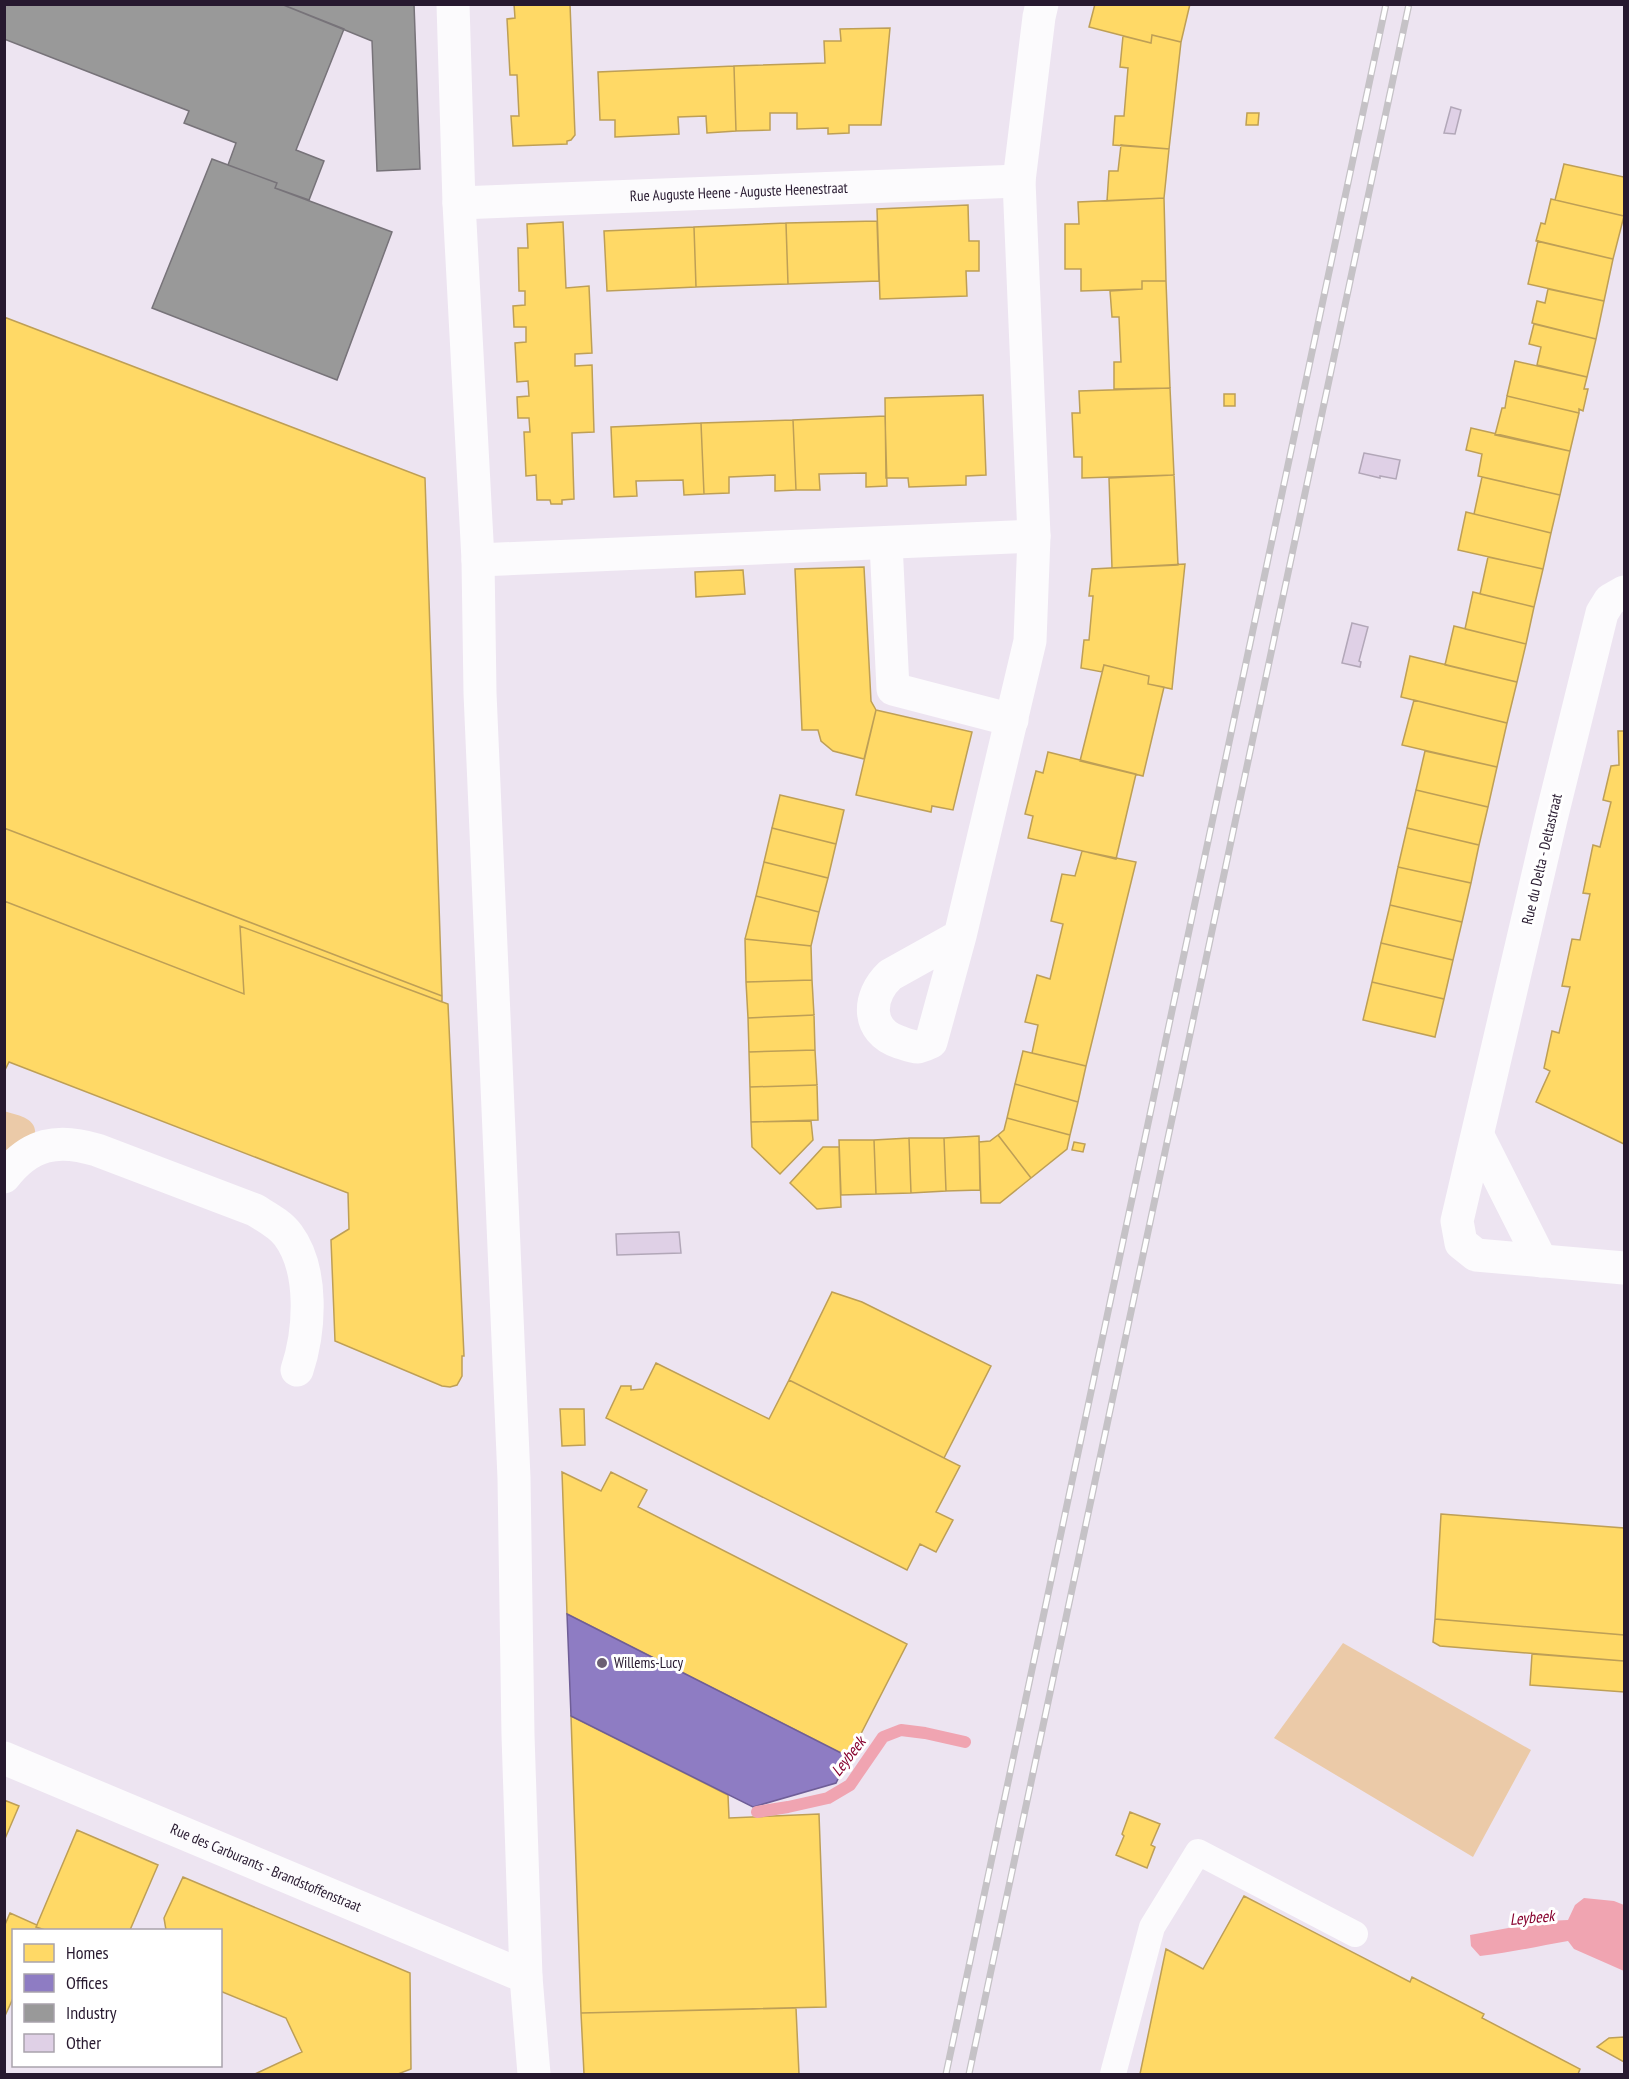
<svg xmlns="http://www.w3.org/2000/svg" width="1629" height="2079" viewBox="0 0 1629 2079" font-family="'PT Sans Narrow',sans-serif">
<rect width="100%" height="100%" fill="#ede4f1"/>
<path fill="#ebcaa8" d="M 4,1111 C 17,1115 37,1118 35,1134 L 4,1158 Z
M 1343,1643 L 1531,1750 L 1473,1857 L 1274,1738 Z"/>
<path fill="#f0a4b1" d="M 1584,1898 L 1614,1901 L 1624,1905 L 1624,1971 L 1574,1949 L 1568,1941 C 1538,1946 1510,1953 1480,1956 L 1471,1946 L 1470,1935 L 1547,1921 L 1568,1920 L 1575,1905 Z"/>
<path fill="#ffd966" stroke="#be9f56" stroke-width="1.5" d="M 514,4 L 570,4 L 575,135 L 571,140 L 567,141 L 567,144 L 513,146 L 511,116 L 519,116 L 517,75 L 510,75 L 507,19 L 515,18 Z
M 1095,4 L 1190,4 L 1181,42 L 1152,35 L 1151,43 L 1089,27 Z
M 890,28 L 881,125 L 849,125 L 849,133 L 828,134 L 828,128 L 797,129 L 797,113 L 770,113 L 770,130 L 736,131 L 734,66 L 825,63 L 824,41 L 841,41 L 840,29 Z
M 1152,35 L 1181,42 L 1169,149 L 1113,145 L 1115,116 L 1124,116 L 1128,68 L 1120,67 L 1123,36 L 1151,43 Z
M 734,66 L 736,131 L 707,133 L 706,116 L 678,117 L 679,134 L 615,137 L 615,120 L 600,120 L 598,72 Z
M 1247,113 L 1259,113 L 1258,125 L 1246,125 Z
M 1121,145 L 1169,149 L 1164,198 L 1107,201 L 1109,171 L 1118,171 Z
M 1564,164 L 1624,177 L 1624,216 L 1555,200 Z
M 1164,198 L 1166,281 L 1142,281 L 1142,289 L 1081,291 L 1081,269 L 1065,269 L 1065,224 L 1079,224 L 1078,202 Z
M 1551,199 L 1624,216 L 1613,259 L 1536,241 L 1541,223 L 1545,224 Z
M 968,205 L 969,241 L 979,241 L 979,271 L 966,271 L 967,296 L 880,299 L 877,209 Z
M 877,221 L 879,281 L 788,284 L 786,223 Z
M 563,222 L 566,288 L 589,286 L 592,353 L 575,354 L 575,366 L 592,365 L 594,432 L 572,433 L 574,499 L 562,500 L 562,504 L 551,504 L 550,500 L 537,500 L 536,475 L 526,476 L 524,432 L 530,432 L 529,418 L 518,418 L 517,397 L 529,396 L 528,381 L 517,382 L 515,343 L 526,342 L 526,327 L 514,327 L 513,306 L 525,305 L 525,291 L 519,291 L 518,248 L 528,248 L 527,224 Z
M 786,223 L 788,284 L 696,287 L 694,227 Z
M 694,227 L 696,287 L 607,291 L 604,231 Z
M 1538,241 L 1613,259 L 1604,301 L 1528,284 Z
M 1142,281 L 1166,281 L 1170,388 L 1114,389 L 1114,362 L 1121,362 L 1119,317 L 1112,317 L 1110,291 L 1142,289 Z
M 1548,289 L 1604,301 L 1596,339 L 1532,323 L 1537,301 L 1545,303 Z
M 4,317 L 425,478 L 442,996 L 4,828 Z
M 1534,324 L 1596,339 L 1587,377 L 1537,365 L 1541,347 L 1529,344 Z
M 1515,361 L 1587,377 L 1584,389 L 1588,389 L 1583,411 L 1579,409 L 1579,413 L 1507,396 Z
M 1170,388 L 1174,475 L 1082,478 L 1082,457 L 1074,457 L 1072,413 L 1080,413 L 1079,391 Z
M 1224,394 L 1235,394 L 1235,406 L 1224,406 Z
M 983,395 L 986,475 L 966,476 L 966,485 L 909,487 L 908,478 L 886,478 L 885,398 Z
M 1507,396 L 1579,413 L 1570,451 L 1495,435 L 1502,408 L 1505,408 Z
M 885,416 L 887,486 L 866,487 L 866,473 L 819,474 L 820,490 L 796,490 L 793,420 Z
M 793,420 L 796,490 L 775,491 L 775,475 L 729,477 L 729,493 L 704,494 L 701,423 Z
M 701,423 L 704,494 L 684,495 L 683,480 L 636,481 L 637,496 L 614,497 L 611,427 Z
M 1471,428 L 1570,451 L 1560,495 L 1478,476 L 1482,454 L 1466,450 Z
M 1174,475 L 1178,565 L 1112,568 L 1109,478 Z
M 1482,477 L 1560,495 L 1551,533 L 1474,514 Z
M 1466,512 L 1551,533 L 1543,569 L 1458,550 Z
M 1488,557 L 1543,569 L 1534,607 L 1480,594 Z
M 1185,564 L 1172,689 L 1148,684 L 1149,676 L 1104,665 L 1102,672 L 1081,668 L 1084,640 L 1089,640 L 1093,596 L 1089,596 L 1092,569 Z
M 864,567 L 871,701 L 876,710 L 864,759 L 833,751 L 821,741 L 818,730 L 802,730 L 795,569 Z
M 743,570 L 745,594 L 696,597 L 695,572 Z
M 1473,592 L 1534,607 L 1526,644 L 1465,629 Z
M 1454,626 L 1526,644 L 1517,682 L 1445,665 Z
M 1410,656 L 1517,682 L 1507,723 L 1401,697 Z
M 1104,665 L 1149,676 L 1148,684 L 1164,687 L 1143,776 L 1080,761 Z
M 1414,700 L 1507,723 L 1497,767 L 1402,745 Z
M 876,710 L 972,732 L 953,810 L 932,806 L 931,812 L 856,795 Z
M 1618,731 L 1624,731 L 1624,1144 L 1536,1102 L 1550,1071 L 1544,1068 L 1552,1031 L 1559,1033 L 1570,987 L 1562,986 L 1572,939 L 1580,940 L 1590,894 L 1583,893 L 1593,845 L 1600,847 L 1611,802 L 1603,800 L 1611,766 L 1619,765 Z
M 1425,751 L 1497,767 L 1488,807 L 1416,790 Z
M 1048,752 L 1136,774 L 1116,859 L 1028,838 L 1033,816 L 1025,814 L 1036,771 L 1043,773 Z
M 1416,790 L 1488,807 L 1479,845 L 1407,828 Z
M 780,795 L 844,810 L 836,844 L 772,828 Z
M 4,828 L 442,996 L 442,1002 L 240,926 L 244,994 L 4,901 Z
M 772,828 L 836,844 L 828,878 L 764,862 Z
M 1407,828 L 1479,845 L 1471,883 L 1398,867 Z
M 1082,851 L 1136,862 L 1086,1066 L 1032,1053 L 1038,1025 L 1025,1022 L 1037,975 L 1050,979 L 1063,924 L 1051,921 L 1062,874 L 1075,876 Z
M 764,862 L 828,878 L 819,912 L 756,896 Z
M 1398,867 L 1471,883 L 1462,922 L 1390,905 Z
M 756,896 L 819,912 L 811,946 L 745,939 Z
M 4,901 L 244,994 L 240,926 L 448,1004 L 464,1356 L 462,1356 L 462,1376 L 457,1385 L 450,1387 L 442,1386 L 335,1341 L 331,1240 L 349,1229 L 348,1193 L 9,1062 L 4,1072 Z
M 1390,905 L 1462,922 L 1453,960 L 1381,943 Z
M 745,939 L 811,946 L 812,980 L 746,982 Z
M 1381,943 L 1453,960 L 1444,999 L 1372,982 Z
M 812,980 L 814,1015 L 748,1018 L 746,982 Z
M 1372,982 L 1444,999 L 1435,1037 L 1363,1020 Z
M 814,1015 L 815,1050 L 749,1052 L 748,1018 Z
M 815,1050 L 817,1085 L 750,1087 L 749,1052 Z
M 1023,1051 L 1086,1066 L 1078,1102 L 1015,1084 Z
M 1015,1084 L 1078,1102 L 1070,1135 L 1007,1118 Z
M 817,1085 L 818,1120 L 751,1122 L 750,1087 Z
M 1007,1118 L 1070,1135 L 1067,1149 L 1031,1178 L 998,1135 L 1004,1130 Z
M 811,1121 L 813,1140 L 780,1174 L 752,1147 L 751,1122 Z
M 998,1135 L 1031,1178 L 1000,1203 L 981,1203 L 979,1142 L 990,1141 Z
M 979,1136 L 980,1190 L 946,1191 L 944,1138 Z
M 909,1138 L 911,1193 L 876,1194 L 874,1140 Z
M 909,1138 L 944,1138 L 946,1191 L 911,1193 Z
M 839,1140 L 874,1140 L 876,1194 L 841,1195 Z
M 1074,1142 L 1085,1144 L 1083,1152 L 1072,1150 Z
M 823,1147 L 839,1147 L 841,1207 L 817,1209 L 790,1183 Z
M 832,1292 L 862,1302 L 991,1366 L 944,1458 L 789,1380 Z
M 656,1363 L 769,1419 L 789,1380 L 960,1466 L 936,1512 L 953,1520 L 936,1552 L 920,1544 L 907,1570 L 606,1418 L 621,1386 L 631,1386 L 631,1390 L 643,1389 Z
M 560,1409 L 584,1409 L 585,1445 L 562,1446 Z
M 562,1472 L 601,1491 L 611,1472 L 647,1490 L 638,1507 L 907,1644 L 849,1757 L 567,1614 Z
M 1441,1514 L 1624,1528 L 1624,1635 L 1435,1619 Z
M 1435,1619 L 1624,1635 L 1624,1661 L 1440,1646 L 1433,1642 Z
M 1532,1654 L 1624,1661 L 1624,1692 L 1530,1685 Z
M 571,1716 L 728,1795 L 729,1818 L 819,1814 L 826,2007 L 581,2013 Z
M 4,1800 L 19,1806 L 4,1841 Z
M 1130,1812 L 1160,1824 L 1151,1845 L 1155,1847 L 1147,1868 L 1116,1855 L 1124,1836 L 1122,1834 Z
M 77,1830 L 158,1865 L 130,1930 L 45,1930 L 36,1927 Z
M 183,1877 L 410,1973 L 411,2069 L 398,2074 L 255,2074 L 302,2052 L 286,2018 L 220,1991 L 220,1930 L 166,1930 L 164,1918 Z
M 1244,1896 L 1410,1982 L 1412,1977 L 1484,2014 L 1482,2018 L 1580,2069 L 1578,2074 L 1140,2074 L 1166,1949 L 1203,1969 Z
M 10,1913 L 37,1925 L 36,1927 L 41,1929 L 41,1930 L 14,1930 L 14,1996 L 4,2018 L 4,1927 Z
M 796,2008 L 799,2074 L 584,2074 L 581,2013 Z
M 1624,2037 L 1624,2062 L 1597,2047 L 1609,2038 Z"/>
<path fill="#8e7cc3" stroke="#6f5e97" stroke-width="1.5" d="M 567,1614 L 849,1757 L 836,1783 L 753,1807 L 571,1716 Z"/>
<path fill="#999" stroke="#777379" stroke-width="1.5" d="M 4,4 L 281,4 L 344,29 L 296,150 L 324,161 L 309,200 L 275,188 L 277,183 L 228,165 L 236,143 L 184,123 L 189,111 L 4,39 Z
M 281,4 L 414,4 L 420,169 L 377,171 L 372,41 Z
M 212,159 L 277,183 L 275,188 L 392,232 L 337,380 L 152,308 Z"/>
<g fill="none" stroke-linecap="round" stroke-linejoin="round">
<path stroke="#f0a4b1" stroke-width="12" d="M 757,1812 L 788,1807 L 828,1798 L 850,1785 L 883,1737 L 901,1730 L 925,1733 L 965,1742"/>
</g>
<path fill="#dfd0e6" stroke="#b2a7b8" stroke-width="1.5" d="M 1451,107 L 1461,110 L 1455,134 L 1444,133 Z
M 1364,453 L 1400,460 L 1396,479 L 1380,476 L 1380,478 L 1359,473 Z
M 1352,623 L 1368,627 L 1359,661 L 1361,662 L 1360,667 L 1342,663 Z
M 679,1232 L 681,1253 L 617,1255 L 616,1234 Z"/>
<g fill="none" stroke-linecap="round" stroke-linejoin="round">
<path stroke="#fcfbfd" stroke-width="26" d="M 1113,2074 L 1152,1927 L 1198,1852 L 1355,1934"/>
<g stroke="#fcfbfd" stroke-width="33">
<path d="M 453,4 L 459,203 L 478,560 L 480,693 L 514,1478 L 518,1735 L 526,1977 L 534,2074"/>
<path id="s1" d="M 459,203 L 1019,181"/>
<path d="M 886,543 L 893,689 L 1012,720"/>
<path d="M 478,560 L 1034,536"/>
<path d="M 1624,592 L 1610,600 L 1602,613 L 1551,819 L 1457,1221 L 1461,1243 L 1476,1255 L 1624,1268"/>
<path d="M 960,936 L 890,975 C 867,997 866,1031 899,1042 C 905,1044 912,1047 918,1047 C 922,1046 927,1044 931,1042 L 960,936 L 1030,641 L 1034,536 L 1019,181 L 1039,17 L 1042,4"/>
<path d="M 1478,1136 L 1541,1261"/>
<path d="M 4,1177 C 30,1143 58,1138 97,1150 L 255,1210 C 266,1217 280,1224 288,1235 C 314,1270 310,1331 297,1370"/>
<path id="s2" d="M 4,1758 L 526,1977"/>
</g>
<defs>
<path id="rail" d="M 946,2074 L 1386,4
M 969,2074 L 1409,4"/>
</defs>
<use href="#rail" stroke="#c5c2c6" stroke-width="7"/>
<use href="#rail" stroke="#fff" stroke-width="4.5" stroke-dasharray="14" stroke-linecap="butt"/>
</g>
<circle fill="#6c6073" stroke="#fff" stroke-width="2" cx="602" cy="1663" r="6"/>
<g text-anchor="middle" stroke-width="6" stroke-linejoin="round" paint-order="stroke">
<g font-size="15" fill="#27192f" stroke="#fff">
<text dy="5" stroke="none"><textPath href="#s1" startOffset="280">Rue Auguste Heene - Auguste Heenestraat</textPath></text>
<text transform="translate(1542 859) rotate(-77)" y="5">Rue du Delta - Deltastraat</text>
<text dy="5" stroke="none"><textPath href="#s2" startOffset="284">Rue des Carburants - Brandstoffenstraat</textPath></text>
</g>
<g font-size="15" fill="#27192f" stroke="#fff" text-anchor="start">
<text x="614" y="1668">Willems-Lucy</text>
</g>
<g font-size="16" font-style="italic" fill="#87002e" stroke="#fff">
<text transform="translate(848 1756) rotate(-52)" y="6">Leybeek</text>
<text transform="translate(1532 1917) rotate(-5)" y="6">Leybeek</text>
</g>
</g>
<rect width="1629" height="2079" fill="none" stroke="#27192f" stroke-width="12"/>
<rect x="12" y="1929" width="210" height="138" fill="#ffffff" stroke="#a9a3ac" stroke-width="1.5"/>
<rect x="24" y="1944" width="30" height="18" fill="#ffd966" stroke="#a9a3ac" stroke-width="1.5"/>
<text x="66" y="1959" font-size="18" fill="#27192f">Homes</text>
<rect x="24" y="1974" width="30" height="18" fill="#8e7cc3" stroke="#a9a3ac" stroke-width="1.5"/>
<text x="66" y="1989" font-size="18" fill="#27192f">Offices</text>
<rect x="24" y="2004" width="30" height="18" fill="#999999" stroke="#a9a3ac" stroke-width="1.5"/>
<text x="66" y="2019" font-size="18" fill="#27192f">Industry</text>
<rect x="24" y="2034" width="30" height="18" fill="#dfd0e6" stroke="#a9a3ac" stroke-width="1.5"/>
<text x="66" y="2049" font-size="18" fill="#27192f">Other</text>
</svg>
